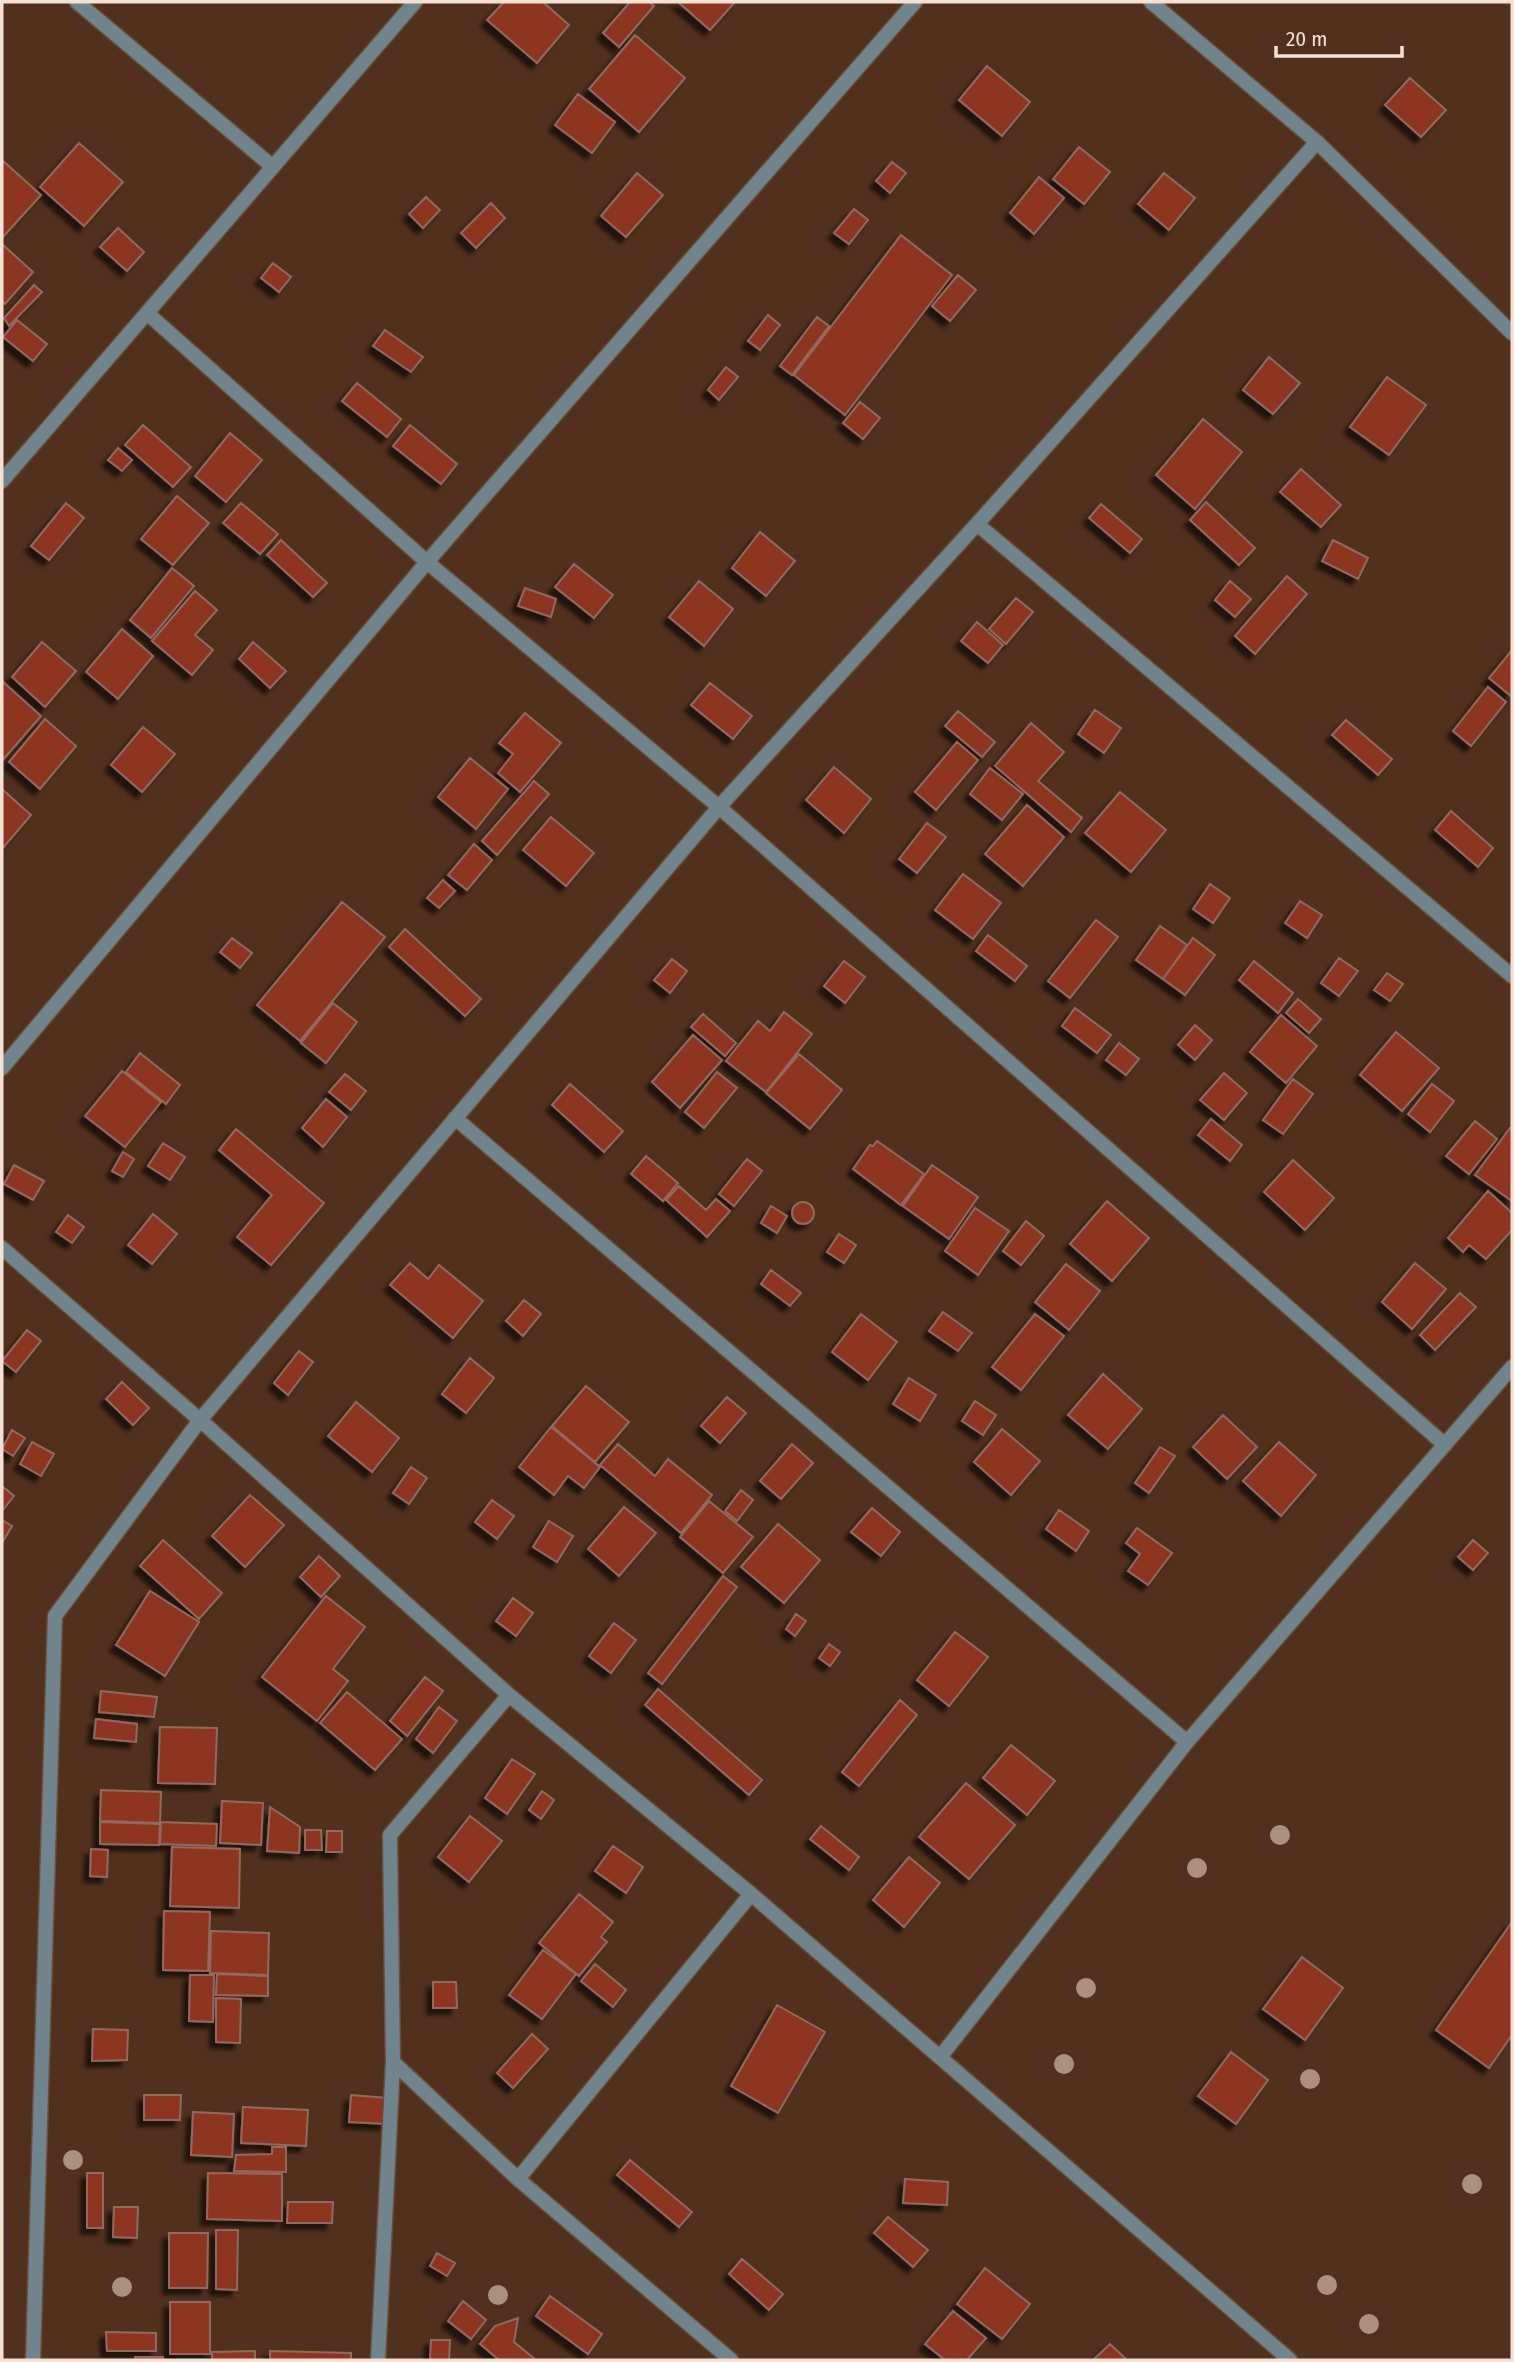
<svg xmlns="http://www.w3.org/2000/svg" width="1514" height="2362" viewBox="0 0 1514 2362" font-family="'Fira Sans Condensed',sans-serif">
<defs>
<filter id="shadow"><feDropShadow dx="-6" dy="6" stdDeviation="2" flood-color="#0009"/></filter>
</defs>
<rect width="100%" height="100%" fill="#51311d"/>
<path fill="#8e3424" stroke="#936860" stroke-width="2" filter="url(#shadow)" d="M 504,2 L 543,2 L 569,25 L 537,63 L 487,20 Z
M 630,2 L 649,2 L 654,6 L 619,47 L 603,33 Z
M 678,2 L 735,2 L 710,30 Z
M 635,35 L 685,78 L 639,132 L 589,89 Z
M 987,66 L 1030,102 L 1002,136 L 959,100 Z
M 1410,78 L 1446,110 L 1421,137 L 1385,105 Z
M 578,94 L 615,122 L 592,153 L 555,125 Z
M 79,143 L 123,182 L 84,226 L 40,187 Z
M 1079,147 L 1110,172 L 1084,204 L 1053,179 Z
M 2,160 L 41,195 L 3,237 L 2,236 Z
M 892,162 L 906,173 L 890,193 L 876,181 Z
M 637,173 L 663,195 L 626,237 L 601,216 Z
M 1164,173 L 1195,198 L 1169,230 L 1138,204 Z
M 1039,177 L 1064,198 L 1034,234 L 1010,213 Z
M 426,197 L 440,210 L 423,228 L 409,214 Z
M 491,203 L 505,218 L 476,248 L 461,233 Z
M 854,209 L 868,220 L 849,244 L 834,233 Z
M 118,228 L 144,252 L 127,271 L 100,247 Z
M 901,235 L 952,275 L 845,415 L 794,375 Z
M 2,244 L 33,272 L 5,304 L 2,301 Z
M 273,263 L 291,277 L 279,292 L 261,278 Z
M 958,275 L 976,290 L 950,321 L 932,306 Z
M 34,285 L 42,292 L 9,326 L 4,318 Z
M 768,315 L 780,325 L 760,350 L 748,341 Z
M 817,317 L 829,326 L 792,375 L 780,366 Z
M 17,320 L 47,344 L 33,361 L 3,337 Z
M 385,330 L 423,357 L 411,372 L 373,346 Z
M 1269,357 L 1300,383 L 1273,414 L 1243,390 Z
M 726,367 L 738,377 L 719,400 L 708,390 Z
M 1387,377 L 1426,405 L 1389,455 L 1350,427 Z
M 357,383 L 401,419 L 387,437 L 342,401 Z
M 860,402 L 880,418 L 863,439 L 843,423 Z
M 1203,419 L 1242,452 L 1195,509 L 1156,475 Z
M 143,425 L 191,467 L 173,487 L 125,445 Z
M 410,425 L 457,464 L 441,484 L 393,446 Z
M 230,433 L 262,460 L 226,502 L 195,476 Z
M 118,448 L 132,460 L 122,471 L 108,460 Z
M 1301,469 L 1341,505 L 1321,527 L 1280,492 Z
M 177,496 L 209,523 L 173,565 L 141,539 Z
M 1206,502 L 1255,548 L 1239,565 L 1190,520 Z
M 66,503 L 84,518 L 49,560 L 31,546 Z
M 241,503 L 278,534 L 260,554 L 223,523 Z
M 1101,504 L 1142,539 L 1130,553 L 1089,518 Z
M 760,532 L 795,561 L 766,596 L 732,568 Z
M 281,540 L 327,583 L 313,597 L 267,555 Z
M 1333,540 L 1368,558 L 1358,579 L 1322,561 Z
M 574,564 L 613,595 L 594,618 L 555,587 Z
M 172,568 L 194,586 L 151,638 L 130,620 Z
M 1287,576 L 1307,594 L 1255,654 L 1235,636 Z
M 699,581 L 733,609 L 704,646 L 669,617 Z
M 1230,581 L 1251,599 L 1235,617 L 1215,600 Z
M 525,588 L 556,599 L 551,617 L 518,606 Z
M 195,591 L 217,610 L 195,635 L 213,650 L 192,675 L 152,641 Z
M 1016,598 L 1033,612 L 1006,644 L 989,629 Z
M 977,622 L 1003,645 L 988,663 L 961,641 Z
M 122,629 L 153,656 L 118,699 L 86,672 Z
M 42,642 L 76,671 L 45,707 L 12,677 Z
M 253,642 L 286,671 L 270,688 L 239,659 Z
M 1512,650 L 1512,697 L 1489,678 Z
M 2,681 L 41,716 L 2,761 Z
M 710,683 L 752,716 L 733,739 L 691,705 Z
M 1488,687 L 1506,702 L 1471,746 L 1453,731 Z
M 1095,710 L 1121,728 L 1104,753 L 1078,734 Z
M 958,711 L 995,742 L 982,757 L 945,726 Z
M 525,713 L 561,743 L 520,792 L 498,773 L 513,754 L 499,743 Z
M 45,719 L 76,746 L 40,789 L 9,762 Z
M 1346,720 L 1392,759 L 1378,775 L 1332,735 Z
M 1031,723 L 1064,752 L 1038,781 L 1082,818 L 1071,832 L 995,766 Z
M 143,727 L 175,754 L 142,792 L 111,765 Z
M 957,742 L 978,760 L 936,810 L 915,792 Z
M 470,758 L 508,789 L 476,829 L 438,797 Z
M 834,767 L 871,799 L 844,833 L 806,800 Z
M 990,768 L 1023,794 L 1002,820 L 970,794 Z
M 534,781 L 549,794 L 497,855 L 482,841 Z
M 2,789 L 31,815 L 2,849 Z
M 1120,792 L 1166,830 L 1131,872 L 1085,833 Z
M 1027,805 L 1064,837 L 1023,886 L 985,854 Z
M 1451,811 L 1493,848 L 1478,867 L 1435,830 Z
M 551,817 L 594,853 L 566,886 L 523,850 Z
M 927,823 L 946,837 L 917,873 L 899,859 Z
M 474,844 L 492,860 L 467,890 L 448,875 Z
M 963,874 L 1001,903 L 973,939 L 935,910 Z
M 443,880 L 455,891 L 439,908 L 427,898 Z
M 1210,884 L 1230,898 L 1213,923 L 1193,909 Z
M 1300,901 L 1322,915 L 1307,938 L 1285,923 Z
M 342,902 L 385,937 L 300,1041 L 257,1005 Z
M 1096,920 L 1118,937 L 1070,998 L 1048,981 Z
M 1160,926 L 1187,945 L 1163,979 L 1136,960 Z
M 405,929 L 481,999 L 465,1016 L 389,947 Z
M 988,935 L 1027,966 L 1015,981 L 976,951 Z
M 232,938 L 252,953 L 240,968 L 220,952 Z
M 1193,938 L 1215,955 L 1185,995 L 1163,979 Z
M 1339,958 L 1358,971 L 1339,996 L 1321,983 Z
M 672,959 L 687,971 L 670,993 L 654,980 Z
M 844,961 L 865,977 L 845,1003 L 824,986 Z
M 1254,961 L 1293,993 L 1278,1013 L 1239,980 Z
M 1387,973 L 1403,984 L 1390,1001 L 1374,990 Z
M 1298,999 L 1321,1019 L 1309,1033 L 1286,1013 Z
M 333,1003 L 357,1022 L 326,1063 L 301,1043 Z
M 1075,1008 L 1111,1035 L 1097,1053 L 1062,1026 Z
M 784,1012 L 812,1034 L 766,1092 L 726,1061 L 758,1021 L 770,1031 Z
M 703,1014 L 736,1043 L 725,1056 L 691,1027 Z
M 1281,1015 L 1317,1046 L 1286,1083 L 1250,1052 Z
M 1195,1025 L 1212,1040 L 1195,1060 L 1178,1045 Z
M 1396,1032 L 1439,1068 L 1402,1111 L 1360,1075 Z
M 693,1035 L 722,1060 L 680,1108 L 652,1082 Z
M 1119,1043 L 1139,1059 L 1126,1075 L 1106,1060 Z
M 140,1053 L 180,1085 L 166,1104 L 126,1072 Z
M 799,1054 L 842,1090 L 810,1129 L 766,1093 Z
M 122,1071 L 161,1102 L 125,1147 L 85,1116 Z
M 717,1072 L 737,1088 L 704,1128 L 685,1112 Z
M 1224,1073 L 1247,1093 L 1224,1120 L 1200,1100 Z
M 345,1074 L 366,1091 L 351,1110 L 329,1092 Z
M 1293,1079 L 1313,1094 L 1283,1134 L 1263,1120 Z
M 570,1084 L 623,1131 L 604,1152 L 552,1105 Z
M 1432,1084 L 1454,1101 L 1430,1132 L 1408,1114 Z
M 326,1099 L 347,1117 L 323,1147 L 302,1128 Z
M 1211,1119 L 1242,1145 L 1230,1161 L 1198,1135 Z
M 1475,1121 L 1497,1139 L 1469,1174 L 1446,1156 Z
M 1510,1128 L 1512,1129 L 1512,1201 L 1475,1175 Z
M 236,1129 L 324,1203 L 271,1265 L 237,1237 L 272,1195 L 219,1150 Z
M 877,1141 L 924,1174 L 901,1205 L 853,1169 L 870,1145 L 873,1146 Z
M 163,1143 L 185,1157 L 170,1180 L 148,1166 Z
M 123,1152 L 134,1159 L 123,1177 L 112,1171 Z
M 646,1156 L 678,1183 L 663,1201 L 631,1174 Z
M 747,1159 L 762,1171 L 734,1206 L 719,1194 Z
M 1293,1160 L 1334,1198 L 1305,1230 L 1264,1192 Z
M 14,1165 L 44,1181 L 33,1200 L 4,1184 Z
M 932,1165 L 978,1197 L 949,1239 L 903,1206 Z
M 679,1186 L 706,1210 L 716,1199 L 730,1211 L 707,1237 L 666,1200 Z
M 1488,1191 L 1512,1213 L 1512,1230 L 1486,1259 L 1469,1245 L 1463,1252 L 1448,1238 Z
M 1107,1201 L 1149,1238 L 1112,1281 L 1070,1244 Z
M792 1213a11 11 0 1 1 22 0a11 11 0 1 1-22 0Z
M 771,1206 L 787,1216 L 777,1233 L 761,1223 Z
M 975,1208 L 1009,1231 L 978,1275 L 945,1251 Z
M 153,1214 L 177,1234 L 152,1264 L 128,1245 Z
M 68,1215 L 84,1227 L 72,1243 L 56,1232 Z
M 1026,1221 L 1044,1236 L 1021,1265 L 1003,1251 Z
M 839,1234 L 856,1245 L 844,1263 L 827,1252 Z
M 410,1263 L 428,1279 L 439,1265 L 483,1301 L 453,1338 L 390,1285 Z
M 1415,1263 L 1446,1289 L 1412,1329 L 1382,1302 Z
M 1066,1264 L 1100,1291 L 1069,1330 L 1035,1302 Z
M 771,1270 L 801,1293 L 790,1306 L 761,1284 Z
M 1460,1293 L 1476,1307 L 1435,1350 L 1420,1335 Z
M 524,1300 L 541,1314 L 523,1336 L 506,1321 Z
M 943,1312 L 972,1333 L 958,1351 L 929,1331 Z
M 861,1314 L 897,1342 L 868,1380 L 832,1352 Z
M 1035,1314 L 1064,1336 L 1021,1390 L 992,1367 Z
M 27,1330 L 41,1341 L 16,1372 L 2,1361 Z
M 299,1351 L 313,1362 L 288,1395 L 274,1383 Z
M 470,1358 L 494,1378 L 466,1413 L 442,1394 Z
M 1103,1374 L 1142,1409 L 1108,1449 L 1068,1415 Z
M 909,1378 L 936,1395 L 920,1421 L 893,1404 Z
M 122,1382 L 149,1408 L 133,1425 L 106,1399 Z
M 586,1386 L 629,1422 L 595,1462 L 552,1426 Z
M 727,1397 L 746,1413 L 720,1443 L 701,1426 Z
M 975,1401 L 996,1415 L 983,1435 L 962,1421 Z
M 356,1402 L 399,1438 L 372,1472 L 328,1436 Z
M 1223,1415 L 1257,1447 L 1227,1479 L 1193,1447 Z
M 551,1427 L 600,1467 L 584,1488 L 568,1476 L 554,1495 L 519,1467 Z
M 1002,1429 L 1040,1461 L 1011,1495 L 974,1462 Z
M 12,1430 L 25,1438 L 13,1456 L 2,1449 Z
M 32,1442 L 54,1454 L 41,1476 L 20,1464 Z
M 1279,1442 L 1316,1475 L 1281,1516 L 1243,1481 Z
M 618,1444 L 655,1476 L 668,1459 L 712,1495 L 681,1533 L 600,1465 Z
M 792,1444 L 813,1463 L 781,1499 L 760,1481 Z
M 1160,1447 L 1175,1456 L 1149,1493 L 1135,1483 Z
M 411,1467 L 427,1478 L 409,1504 L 393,1493 Z
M 2,1486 L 14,1496 L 2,1511 Z
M 741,1490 L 753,1500 L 737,1521 L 725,1511 Z
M 250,1495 L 284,1525 L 245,1567 L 212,1536 Z
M 492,1500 L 514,1516 L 497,1539 L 475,1522 Z
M 709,1501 L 753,1537 L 723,1573 L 680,1537 Z
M 624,1507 L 656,1533 L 619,1576 L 588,1549 Z
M 872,1508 L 900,1532 L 881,1556 L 851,1532 Z
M 1059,1510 L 1089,1531 L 1076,1551 L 1046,1529 Z
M 2,1520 L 12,1526 L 2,1543 Z
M 549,1521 L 573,1536 L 557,1562 L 533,1547 Z
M 778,1524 L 820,1560 L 784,1603 L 741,1567 Z
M 1137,1528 L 1172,1553 L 1148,1585 L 1128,1571 L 1140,1554 L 1126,1543 Z
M 163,1540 L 222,1593 L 199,1619 L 140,1566 Z
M 1473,1540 L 1488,1553 L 1473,1570 L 1458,1557 Z
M 319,1556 L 340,1576 L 321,1597 L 300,1577 Z
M 723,1576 L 737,1587 L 662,1684 L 648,1673 Z
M 150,1591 L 199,1622 L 165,1676 L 116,1645 Z
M 326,1596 L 365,1627 L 333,1669 L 348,1681 L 317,1721 L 262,1677 Z
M 513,1598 L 533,1613 L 516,1636 L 496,1621 Z
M 796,1614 L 806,1621 L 795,1636 L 786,1629 Z
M 614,1623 L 636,1640 L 611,1673 L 589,1656 Z
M 955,1632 L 988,1657 L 949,1706 L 917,1680 Z
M 829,1644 L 840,1652 L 830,1666 L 819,1658 Z
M 425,1677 L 443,1691 L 407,1736 L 390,1721 Z
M 658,1689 L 762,1780 L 749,1795 L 645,1705 Z
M 101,1691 L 157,1697 L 154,1717 L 99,1712 Z
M 347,1692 L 402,1739 L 375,1770 L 320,1723 Z
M 900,1700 L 917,1715 L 859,1786 L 842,1772 Z
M 439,1707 L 457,1721 L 433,1753 L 416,1739 Z
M 96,1719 L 137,1724 L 136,1742 L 94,1738 Z
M 160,1727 L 217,1728 L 215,1784 L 158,1783 Z
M 1011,1745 L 1055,1781 L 1027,1815 L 983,1778 Z
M 512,1759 L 535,1774 L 507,1814 L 485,1798 Z
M 966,1783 L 1015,1825 L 969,1879 L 919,1837 Z
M 101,1790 L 161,1792 L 160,1823 L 100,1821 Z
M 542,1791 L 554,1800 L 541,1819 L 529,1810 Z
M 222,1801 L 263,1803 L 261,1845 L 220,1843 Z
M 270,1807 L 300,1827 L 299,1853 L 267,1851 Z
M 470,1816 L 502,1841 L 469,1882 L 438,1857 Z
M 100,1822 L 160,1824 L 159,1845 L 100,1844 Z
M 161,1822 L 217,1824 L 216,1846 L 160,1844 Z
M 821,1826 L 859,1857 L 849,1870 L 810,1839 Z
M 305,1830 L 321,1830 L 322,1850 L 305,1850 Z
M 327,1831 L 342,1831 L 342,1852 L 326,1852 Z
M 613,1846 L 643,1867 L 626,1893 L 595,1871 Z
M 172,1847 L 240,1849 L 239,1908 L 170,1906 Z
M 91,1849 L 108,1850 L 107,1877 L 90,1876 Z
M 909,1857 L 940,1883 L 904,1927 L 873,1900 Z
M 579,1894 L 613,1922 L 601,1937 L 607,1942 L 579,1976 L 539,1943 Z
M 164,1911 L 210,1912 L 208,1971 L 163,1970 Z
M 1512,1922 L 1512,2035 L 1489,2068 L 1436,2030 Z
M 211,1931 L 269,1933 L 268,1975 L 210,1973 Z
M 543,1950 L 576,1974 L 542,2019 L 509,1995 Z
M 1302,1957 L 1343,1988 L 1305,2040 L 1263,2009 Z
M 595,1964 L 626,1990 L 613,2007 L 581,1981 Z
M 217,1974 L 268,1976 L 268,1996 L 216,1995 Z
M 190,1975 L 214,1975 L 213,2022 L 189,2021 Z
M 433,1982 L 456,1982 L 457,2008 L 433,2008 Z
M 216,1998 L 241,1999 L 240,2043 L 216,2042 Z
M 777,2005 L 825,2032 L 778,2113 L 731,2086 Z
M 93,2029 L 128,2030 L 127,2060 L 92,2061 Z
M 532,2034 L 548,2049 L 513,2088 L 497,2073 Z
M 1231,2052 L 1268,2080 L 1236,2124 L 1198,2096 Z
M 144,2095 L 181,2095 L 180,2120 L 144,2120 Z
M 351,2095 L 387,2098 L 386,2124 L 349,2122 Z
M 243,2107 L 308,2110 L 306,2146 L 241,2143 Z
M 193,2112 L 234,2114 L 232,2157 L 191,2155 Z
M 272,2147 L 286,2147 L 286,2172 L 234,2171 L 236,2155 L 272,2154 Z
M 630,2160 L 692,2212 L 679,2227 L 617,2175 Z
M 87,2173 L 103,2173 L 103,2228 L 87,2228 Z
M 208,2173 L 282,2174 L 282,2221 L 207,2219 Z
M 905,2179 L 948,2182 L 947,2205 L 903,2203 Z
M 288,2202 L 333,2202 L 332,2223 L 287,2223 Z
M 114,2207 L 138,2207 L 137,2238 L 113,2237 Z
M 888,2217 L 928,2250 L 913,2267 L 874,2233 Z
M 216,2230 L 238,2230 L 237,2290 L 216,2289 Z
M 169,2233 L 208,2233 L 207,2288 L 169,2288 Z
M 437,2253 L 455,2263 L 447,2276 L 430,2266 Z
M 742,2259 L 783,2294 L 769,2310 L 729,2274 Z
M 985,2268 L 1030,2304 L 1002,2339 L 957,2304 Z
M 550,2296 L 602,2334 L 588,2354 L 536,2316 Z
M 463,2301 L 486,2320 L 471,2339 L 448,2321 Z
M 170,2302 L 210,2302 L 210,2354 L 170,2354 Z
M 953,2311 L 986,2338 L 967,2360 L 945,2360 L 925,2344 Z
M 518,2318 L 514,2342 L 536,2360 L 499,2360 L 480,2344 L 495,2326 Z
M 106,2332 L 156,2333 L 156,2351 L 107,2351 Z
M 431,2340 L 450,2340 L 449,2360 L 430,2360 Z
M 1110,2344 L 1127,2360 L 1093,2360 Z
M 255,2351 L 255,2360 L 212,2360 L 212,2352 Z
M 270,2351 L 351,2353 L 351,2360 L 270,2360 Z
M 135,2357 L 163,2357 L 163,2360 L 135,2360 Z"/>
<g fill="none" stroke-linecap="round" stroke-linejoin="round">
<defs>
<path id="minor" d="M 77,2 L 273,167
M 1151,2 L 1317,142 L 1512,333
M 147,313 L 427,562 L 719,807 L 1445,1445
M 2,481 L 415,2
M 977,524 L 1512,976
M 2,1068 L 427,562 L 915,2
M 455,1118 L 1187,1742
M 2,1248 L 200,1420 L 509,1695 L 751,1894 L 1290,2360
M 941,2056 L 1187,1742 L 1512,1367
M 393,2062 L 518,2179 L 731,2360
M 518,2179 L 751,1894
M 33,2360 L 55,1616 L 200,1420 L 719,807 L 977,524 L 1317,142
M 378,2360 L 393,2062 L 390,1835 L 509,1695"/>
</defs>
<use href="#minor" stroke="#6b4d3a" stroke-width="17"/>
<use href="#minor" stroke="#71838d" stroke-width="14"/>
</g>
<g fill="#ab907f">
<circle cx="1280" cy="1835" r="10"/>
<circle cx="1197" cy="1868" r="10"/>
<circle cx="1086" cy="1988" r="10"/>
<circle cx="1064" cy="2064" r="10"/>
<circle cx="1310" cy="2079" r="10"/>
<circle cx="73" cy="2160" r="10"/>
<circle cx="1472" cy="2184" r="10"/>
<circle cx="1327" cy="2285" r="10"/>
<circle cx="122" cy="2287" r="10"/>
<circle cx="498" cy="2295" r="10"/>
<circle cx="1369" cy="2324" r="10"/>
</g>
<rect width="1514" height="2362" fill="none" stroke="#f5e0d4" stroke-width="7"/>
<path d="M1276 46v10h126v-10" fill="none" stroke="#f5e0d4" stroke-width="3.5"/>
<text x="1286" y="46" font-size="21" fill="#f5e0d4" stroke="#51311d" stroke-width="5" paint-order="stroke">20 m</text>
</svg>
